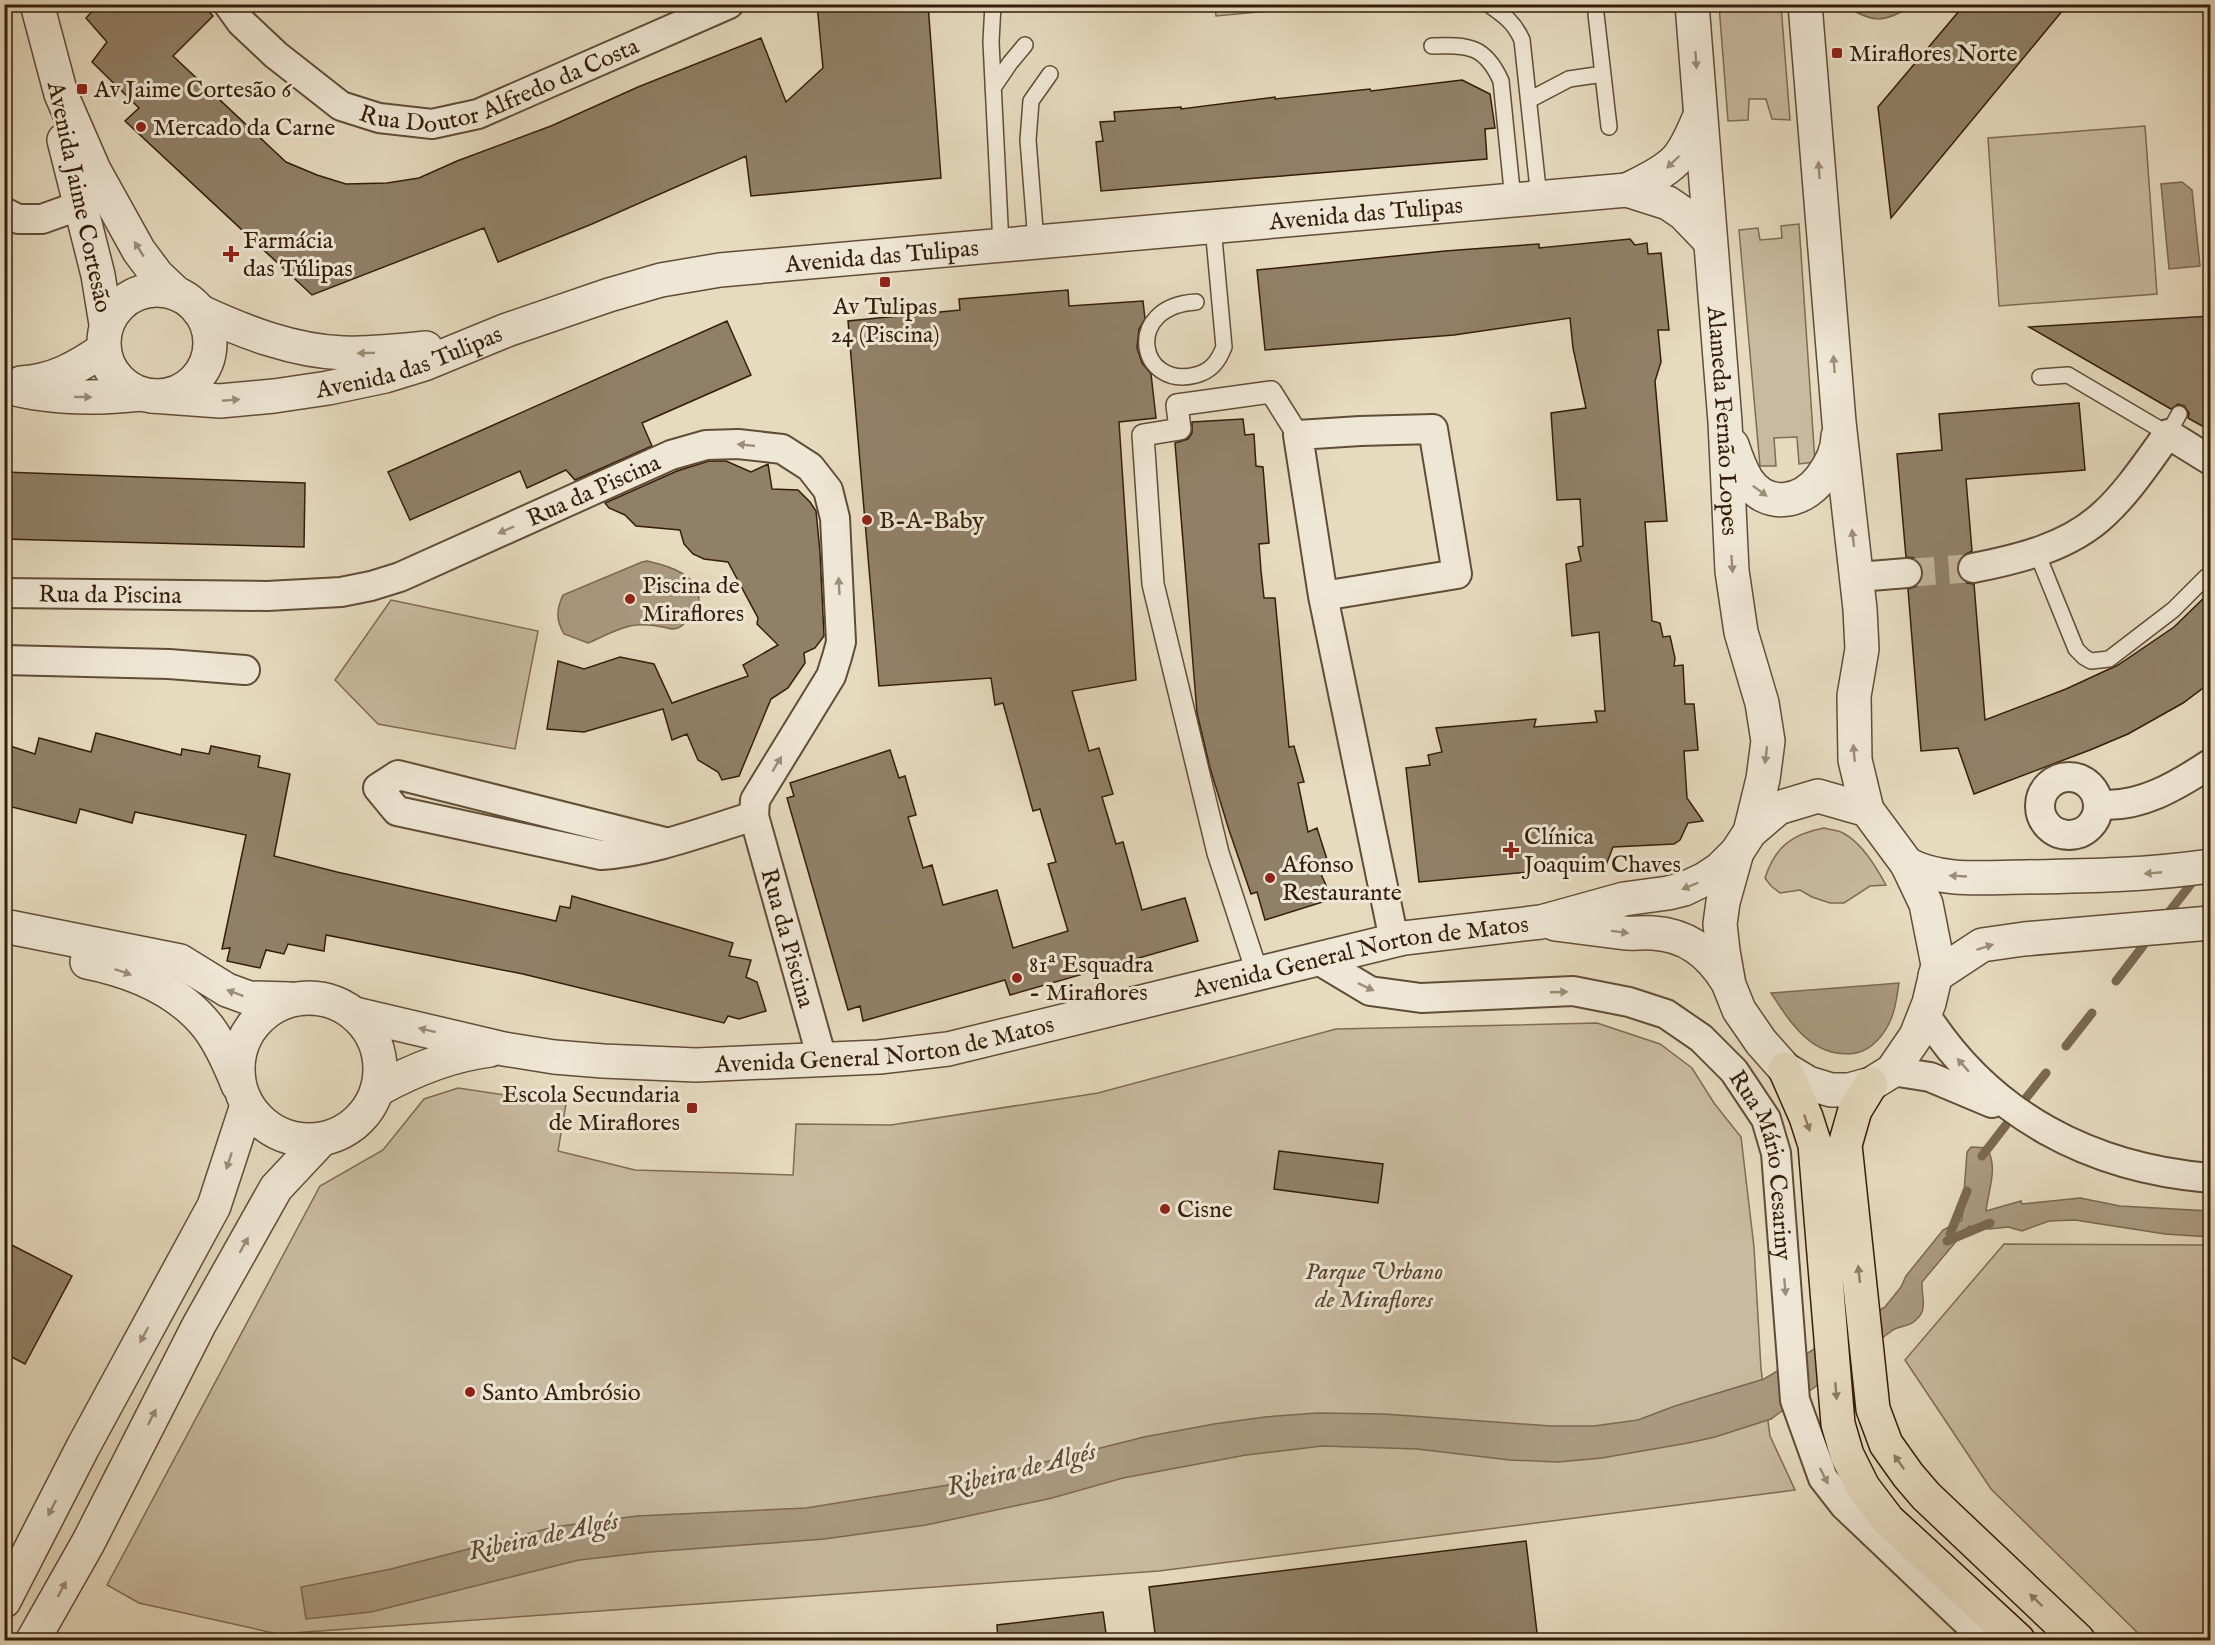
<svg xmlns="http://www.w3.org/2000/svg" width="2215" height="1645" viewBox="0 0 2215 1645" font-family="'IM FELL English',serif">
<rect width="100%" height="100%" fill="#e6dabf"/>
<filter id="stains"><feTurbulence type="fractalNoise" baseFrequency=".00333" numOctaves="4"/><feColorMatrix values="0 0 0 0 .2 0 0 0 0 .09 0 0 0 0 .02 0 0 0 .5 -.17"/></filter>
<radialGradient id="worn" r=".72"><stop offset=".6" stop-color="#630" stop-opacity="0"/><stop offset="1" stop-color="#630" stop-opacity=".3"/></radialGradient>
<path fill="#c8baa0" stroke="#7e6c55" stroke-width="1.5" d="M 1336,5 L 1216,16 L 1215,5 L 1336,4 Z
M 1719,5 L 1781,5 L 1790,120 L 1772,119 L 1766,99 L 1749,99 L 1748,120 L 1728,121 Z
M 2145,126 L 2157,294 L 1999,306 L 1988,138 Z
M 1799,224 L 1815,462 L 1799,464 L 1797,437 L 1774,438 L 1776,466 L 1760,466 L 1739,230 L 1758,228 L 1760,240 L 1782,238 L 1781,226 Z
M 391,600 L 538,631 L 515,749 L 378,724 L 335,680 Z
M 1824,828 C 1830,830 1838,830 1843,833 C 1862,843 1876,867 1886,885 L 1870,886 L 1844,903 L 1830,903 L 1812,897 L 1800,890 L 1780,893 L 1771,886 L 1765,878 C 1775,847 1792,834 1824,828 Z
M 1597,1023 L 1660,1044 L 1692,1068 L 1714,1103 L 1741,1137 L 1754,1247 L 1761,1369 L 1770,1436 L 1795,1490 L 1159,1571 L 278,1634 L 139,1603 L 107,1585 L 320,1186 L 383,1150 L 424,1099 L 458,1088 L 566,1104 L 558,1151 L 635,1170 L 793,1175 L 796,1124 L 891,1125 L 1098,1093 L 1336,1029 Z
M 2004,1244 L 2210,1245 L 2210,1640 L 2145,1640 L 1991,1489 L 1905,1360 Z"/>
<path fill="#aa9a81" stroke="#7b6851" stroke-width="1.5" d="M 1844,5 L 1913,5 C 1883,24 1873,23 1844,5 Z
M 2182,182 L 2192,190 L 2200,266 L 2169,269 L 2161,184 Z
M 647,561 C 670,566 700,575 699,602 C 673,647 674,621 637,625 C 621,626 603,637 588,643 L 564,634 C 556,620 556,610 563,595 L 642,562 Z
M 1899,983 C 1897,995 1896,1008 1891,1019 C 1885,1034 1872,1050 1856,1053 C 1814,1060 1791,1024 1771,993 Z
M 1971,1147 L 1989,1148 L 1988,1150 C 1998,1169 1988,1191 1986,1211 L 2021,1201 L 2022,1204 L 2080,1198 L 2120,1206 L 2210,1211 L 2210,1237 L 2165,1234 L 2075,1220 L 2049,1221 L 2022,1231 L 2008,1227 L 1989,1229 L 1969,1226 L 1922,1282 C 1921,1299 1930,1311 1912,1323 C 1906,1327 1899,1326 1893,1330 L 1771,1419 L 1715,1437 L 1688,1443 L 1602,1458 L 1558,1462 L 1510,1460 L 1417,1449 L 1355,1447 L 1322,1446 L 1246,1455 L 1123,1478 L 1052,1498 L 926,1525 L 824,1539 L 650,1552 L 579,1560 L 371,1612 L 306,1619 L 301,1587 L 391,1569 L 554,1527 L 637,1516 L 806,1508 L 961,1483 L 1144,1437 L 1214,1424 L 1265,1417 L 1317,1413 L 1384,1414 L 1550,1426 L 1594,1426 L 1638,1420 L 1675,1406 L 1764,1379 L 1885,1307 L 1901,1287 L 1906,1276 L 1943,1230 L 1962,1220 L 1967,1152 Z"/>
<g fill="none" stroke-linecap="round" stroke-linejoin="round">
<path stroke="#7b6851" stroke-width="9" d="M 2169,912 L 2191,884
M 2116,981 L 2143,946
M 2066,1046 L 2092,1013
M 2026,1098 L 2046,1073
M 1982,1156 L 2006,1125
M 1950,1234 L 1967,1191
M 1947,1241 L 1990,1223"/>
</g>
<path fill="#918068" stroke="#351e0a" stroke-width="1.5" d="M 99,4 L 202,4 L 213,16 L 173,56 L 286,162 L 317,175 L 346,184 L 387,183 L 419,178 L 457,161 L 551,126 L 638,87 L 761,38 L 786,102 L 823,68 L 817,4 L 928,4 L 941,178 L 751,196 L 746,156 L 592,224 L 498,262 L 484,228 L 312,295 L 125,121 L 139,108 L 92,62 L 107,42 L 86,18 Z
M 1965,4 L 2068,4 L 1891,218 L 1878,107 Z
M 1462,80 L 1490,94 L 1495,128 L 1485,129 L 1487,159 L 1101,191 L 1096,142 L 1103,141 L 1100,122 L 1115,121 L 1114,112 L 1181,107 L 1181,109 L 1275,97 L 1275,99 L 1370,89 L 1371,91 Z
M 1630,239 L 1635,245 L 1647,243 L 1648,254 L 1661,253 L 1669,330 L 1658,330 L 1661,362 L 1655,381 L 1667,521 L 1645,522 L 1652,621 L 1660,623 L 1663,637 L 1670,636 L 1675,658 L 1674,666 L 1683,665 L 1685,704 L 1694,704 L 1698,750 L 1684,751 L 1687,798 L 1703,821 L 1688,823 L 1680,840 L 1674,844 L 1613,847 L 1606,865 L 1419,882 L 1406,768 L 1430,765 L 1428,755 L 1442,752 L 1436,728 L 1536,719 L 1534,727 L 1597,722 L 1595,711 L 1605,711 L 1599,632 L 1572,636 L 1566,564 L 1581,561 L 1578,547 L 1583,546 L 1580,499 L 1557,500 L 1551,413 L 1586,408 L 1573,348 L 1570,318 L 1454,335 L 1265,350 L 1257,270 L 1445,251 L 1539,244 L 1539,248 Z
M 1068,290 L 1069,306 L 1143,301 L 1145,319 L 1139,329 L 1137,348 L 1142,363 L 1151,374 L 1156,418 L 1119,422 L 1136,680 L 1072,691 L 1089,751 L 1099,748 L 1113,794 L 1102,797 L 1116,844 L 1123,842 L 1142,910 L 1185,898 L 1198,941 L 1010,995 L 1005,980 L 863,1021 L 860,1006 L 848,1010 L 787,798 L 794,796 L 790,783 L 890,750 L 899,778 L 905,776 L 916,815 L 908,817 L 923,868 L 932,865 L 943,905 L 997,890 L 1013,948 L 1068,931 L 1048,864 L 1056,862 L 1048,836 L 1040,809 L 1033,811 L 1003,703 L 995,705 L 991,678 L 879,686 L 848,321 L 960,310 L 959,299 Z
M 2211,316 L 2211,431 L 2188,418 L 2189,413 L 2184,406 L 2178,404 L 2171,409 L 2029,327 Z
M 727,321 L 751,375 L 642,423 L 652,446 L 575,480 L 566,470 L 527,488 L 520,471 L 410,520 L 388,472 Z
M 2079,403 L 2085,470 L 1966,479 L 1972,551 L 1962,556 L 1958,562 L 1957,571 L 1961,579 L 1967,583 L 1974,584 L 1985,720 L 2066,689 L 2118,665 L 2174,627 L 2211,591 L 2211,682 L 2183,703 L 2128,734 L 2090,750 L 1974,794 L 1958,748 L 1921,751 L 1908,589 L 1917,586 L 1922,579 L 1923,572 L 1920,563 L 1914,558 L 1906,557 L 1897,454 L 1942,450 L 1939,414 Z
M 1243,419 L 1245,435 L 1254,434 L 1256,466 L 1263,467 L 1269,543 L 1259,544 L 1261,571 L 1264,598 L 1275,598 L 1289,747 L 1294,746 L 1304,782 L 1298,783 L 1308,832 L 1317,828 L 1331,872 L 1321,874 L 1332,899 L 1265,920 L 1257,892 L 1251,894 L 1229,830 L 1210,768 L 1197,713 L 1175,443 L 1188,439 L 1192,433 L 1192,422 Z
M 709,461 L 726,461 L 751,472 L 768,464 L 772,489 L 798,490 L 810,502 L 816,511 L 820,552 L 824,636 L 815,648 L 804,653 L 805,663 L 788,688 L 771,699 L 739,776 L 722,780 L 718,772 L 698,760 L 687,734 L 672,740 L 663,709 L 584,732 L 547,729 L 558,661 L 584,669 L 620,657 L 654,664 L 672,703 L 748,676 L 743,665 L 778,645 L 757,624 L 758,618 L 728,562 L 704,559 L 693,554 L 684,544 L 680,530 L 636,526 L 625,515 L 609,508 L 605,503 L 677,471 Z
M 4,472 L 305,483 L 304,547 L 4,539 Z
M 96,733 L 181,755 L 182,749 L 209,754 L 211,746 L 260,756 L 258,767 L 290,774 L 274,856 L 337,872 L 556,921 L 560,906 L 570,908 L 572,896 L 733,943 L 729,956 L 751,960 L 746,977 L 757,982 L 766,1011 L 739,1019 L 728,1016 L 724,1023 L 523,974 L 326,935 L 324,951 L 288,944 L 284,954 L 266,950 L 260,968 L 227,961 L 230,948 L 222,949 L 246,835 L 135,812 L 132,823 L 80,809 L 76,823 L 4,805 L 4,744 L 35,754 L 39,738 L 91,752 Z
M 1279,1151 L 1383,1164 L 1378,1203 L 1274,1189 Z
M 4,1241 L 72,1276 L 25,1364 L 4,1353 Z
M 1526,1541 L 1538,1641 L 1156,1641 L 1149,1587 Z
M 1103,1612 L 1107,1641 L 998,1641 L 997,1625 Z"/>
<g fill="none" stroke-linecap="round" stroke-linejoin="round">
<path stroke="#c3b49b" stroke-width="28" stroke-dasharray="28 14" stroke-linecap="butt" d="M 1907,573 L 1973,568"/>
<defs>
<path id="service" d="M 993,4 L 991,42 L 1001,245
M 1488,4 C 1504,15 1514,22 1522,40 L 1539,198
M 1596,14 L 1609,127
M 1432,46 C 1468,45 1485,45 1501,81 L 1513,200
M 993,88 L 1010,63 L 1025,45
M 1529,100 L 1569,79 L 1603,74
M 1036,242 L 1028,140 L 1031,101 L 1050,74
M 1196,302 C 1123,306 1138,390 1196,375 C 1211,371 1218,362 1224,347 L 1213,227
M 2040,377 L 2068,375 L 2168,434 L 2179,414
M 2037,553 L 2076,649 L 2084,657 L 2091,661 L 2109,659 L 2173,610 L 2206,577"/>
<path id="pedestrian" d="M 1257,972 L 1218,853 L 1153,584 L 1143,435 L 1180,429 L 1177,405 L 1271,392 L 1298,435"/>
<g id="minor">
<path id="s1" d="M 228,4 L 241,22 L 276,55 L 341,106 L 379,118 L 432,124 L 478,114 L 729,4"/>
<path d="M 4,212 L 18,219 L 42,219 L 81,205"/>
<path d="M 1973,568 C 2019,559 2069,547 2104,514 C 2129,491 2148,461 2168,434 L 2210,460"/>
<path d="M 1858,577 L 1907,573"/>
<path id="s2" d="M 4,593 L 267,596 L 341,592 L 371,586 L 400,577 L 671,455 L 706,445 L 738,444 L 782,449 L 810,467 L 828,490 L 835,518 L 841,642 L 837,657 L 831,676 L 755,800 L 754,816 L 822,1059"/>
<path d="M 1323,596 L 1457,574 L 1433,429 L 1360,431 L 1298,435 L 1323,596 L 1394,940"/>
<path d="M 4,660 L 169,664 L 245,670"/>
<circle cx="2069" cy="806" r="29"/>
<path d="M 2099,804 C 2139,809 2178,785 2210,764"/>
<path d="M 665,842 L 398,775 L 378,788 L 397,811 L 601,855 C 651,852 705,831 754,816"/>
<path id="s3" d="M 1315,958 L 1370,991 L 1421,998 L 1573,991 L 1629,1002 L 1666,1014 L 1701,1038 L 1734,1071 L 1766,1119 L 1776,1153 L 1795,1400 L 1823,1478 L 1844,1505 L 1986,1640"/>
<path d="M 1925,1014 C 1990,1116 2091,1168 2210,1178"/>
<path d="M 1892,1071 L 1930,1077 L 1992,1103"/>
</g>
<g id="tertiary">
<path d="M 37,4 L 61,94 L 94,170 L 139,251 L 157,275 L 177,294"/>
<path id="s4" d="M 1692,4 L 1725,422 L 1732,571 L 1741,632 L 1762,703 L 1768,741 L 1763,779 L 1750,832"/>
<path d="M 1805,4 L 1839,422 L 1860,609 L 1862,649 L 1854,696 L 1855,760 L 1867,810"/>
<path d="M 64,140 L 98,275 L 106,324"/>
<path d="M 1627,190 C 1643,182 1662,174 1675,161 C 1687,149 1693,131 1700,116"/>
<circle cx="157" cy="343" r="53"/>
<path d="M 199,311 C 244,332 293,351 343,353 C 371,354 399,351 426,348"/>
<path d="M 21,383 C 53,381 77,368 104,349"/>
<path d="M 4,386 C 48,399 95,399 141,394"/>
<path id="s5" d="M 152,396 L 220,401 L 274,396 L 328,388 L 385,376 L 424,364 L 507,330 L 609,295 L 661,280 L 720,270 L 1627,190 L 1668,203 L 1684,214 L 1710,241"/>
<path d="M 1732,445 C 1736,457 1740,469 1747,480 C 1766,509 1801,504 1821,478 C 1830,466 1838,452 1838,436"/>
<path d="M 1818,796 L 1867,810 L 1907,864 L 1926,904 L 1938,965 L 1929,1003 L 1916,1036 L 1892,1071 L 1871,1084 L 1849,1090 L 1831,1090 L 1808,1083 L 1785,1069 L 1761,1042 L 1739,1010 L 1729,985 L 1723,951 L 1720,924 L 1723,902 L 1737,852 L 1750,832 L 1778,808 Z"/>
<path d="M 1907,864 C 1941,883 1988,877 2026,877 C 2088,876 2149,875 2210,866"/>
<path d="M 1555,924 C 1578,927 1601,930 1625,933 C 1634,934 1643,932 1653,933 C 1687,935 1710,953 1727,981"/>
<path d="M 4,926 L 180,961 L 227,990 L 249,998 L 290,999"/>
<path d="M 87,962 C 132,971 178,989 208,1027 C 221,1044 230,1065 238,1085"/>
<path d="M 1935,976 L 1982,945 L 2024,939 L 2210,923"/>
<circle cx="309" cy="1069" r="71"/>
<path id="s6" d="M 355,1014 L 504,1049 L 554,1057 L 603,1061 L 696,1065 L 879,1057 L 948,1049 L 1404,938 L 1541,922 L 1624,899 L 1668,893 L 1684,889 L 1705,879 L 1720,869 L 1737,852"/>
<path d="M 377,1090 C 413,1070 449,1055 490,1050"/>
<path d="M 4,1601 L 83,1447 L 214,1206 L 247,1105"/>
<path d="M 33,1640 L 88,1543 L 199,1325 L 276,1188 L 321,1140"/>
</g>
<path id="motorway" d="M 1785,1069 L 1806,1117 L 1815,1145 L 1838,1424 L 1847,1455 L 1863,1487 L 1888,1520 L 2018,1640
M 1871,1084 L 1855,1110 L 1845,1145 L 1873,1409 L 1886,1444 L 1908,1475 L 1926,1496 L 2078,1640"/>
</defs>
<use href="#service" stroke="#614d37" stroke-width="18"/>
<use href="#pedestrian" stroke="#614d37" stroke-width="24"/>
<use href="#minor" stroke="#614d37" stroke-width="32"/>
<use href="#tertiary" stroke="#614d37" stroke-width="36"/>
<use href="#motorway" stroke="#351e0a" stroke-width="36"/>
<use href="#service" stroke="#efe7d5" stroke-width="15"/>
<use href="#pedestrian" stroke="#efe7d5" stroke-width="21"/>
<use href="#minor" stroke="#efe7d5" stroke-width="28"/>
<use href="#tertiary" stroke="#efe7d5" stroke-width="33"/>
<use href="#motorway" stroke="#e6dabf" stroke-width="33"/>
</g>
<defs><path id="oneway-solid" d="M-6-.8H1V-3.2L6.5 0L1 3.2V.8H-6Z" transform="scale(1.5)"/></defs>
<g fill="#9b8d7a">
<use href="#oneway-solid" transform="translate(1696 60) rotate(86)"/>
<use href="#oneway-solid" transform="translate(1673 162) rotate(136)"/>
<use href="#oneway-solid" transform="translate(1819 170) rotate(-94)"/>
<use href="#oneway-solid" transform="translate(139 249) rotate(-122)"/>
<use href="#oneway-solid" transform="translate(366 353) rotate(179)"/>
<use href="#oneway-solid" transform="translate(1834 364) rotate(-94)"/>
<use href="#oneway-solid" transform="translate(83 397) rotate(1)"/>
<use href="#oneway-solid" transform="translate(231 400) rotate(-5)"/>
<use href="#oneway-solid" transform="translate(746 445) rotate(-174)"/>
<use href="#oneway-solid" transform="translate(1760 491) rotate(36)"/>
<use href="#oneway-solid" transform="translate(506 530) rotate(156)"/>
<use href="#oneway-solid" transform="translate(1853 538) rotate(-97)"/>
<use href="#oneway-solid" transform="translate(1732 564) rotate(86)"/>
<use href="#oneway-solid" transform="translate(839 586) rotate(-93)"/>
<use href="#oneway-solid" transform="translate(1854 753) rotate(-95)"/>
<use href="#oneway-solid" transform="translate(1766 755) rotate(97)"/>
<use href="#oneway-solid" transform="translate(777 764) rotate(-59)"/>
<use href="#oneway-solid" transform="translate(2153 873) rotate(175)"/>
<use href="#oneway-solid" transform="translate(1958 876) rotate(-177)"/>
<use href="#oneway-solid" transform="translate(1690 886) rotate(158)"/>
<use href="#oneway-solid" transform="translate(1620 932) rotate(7)"/>
<use href="#oneway-solid" transform="translate(1985 947) rotate(-18)"/>
<use href="#oneway-solid" transform="translate(123 972) rotate(19)"/>
<use href="#oneway-solid" transform="translate(1366 987) rotate(25)"/>
<use href="#oneway-solid" transform="translate(1559 992) rotate(-2)"/>
<use href="#oneway-solid" transform="translate(235 993) rotate(-159)"/>
<use href="#oneway-solid" transform="translate(427 1030) rotate(-166)"/>
<use href="#oneway-solid" transform="translate(1963 1065) rotate(-131)"/>
<use href="#oneway-solid" transform="translate(229 1161) rotate(108)"/>
<use href="#oneway-solid" transform="translate(244 1245) rotate(-61)"/>
<use href="#oneway-solid" transform="translate(1785 1287) rotate(85)"/>
<use href="#oneway-solid" transform="translate(144 1335) rotate(118)"/>
<use href="#oneway-solid" transform="translate(152 1417) rotate(-63)"/>
<use href="#oneway-solid" transform="translate(1824 1476) rotate(63)"/>
<use href="#oneway-solid" transform="translate(52 1508) rotate(117)"/>
<use href="#oneway-solid" transform="translate(62 1589) rotate(-61)"/>
</g>
<g fill="#8e7c64">
<use href="#oneway-solid" transform="translate(1807 1123) rotate(71)"/>
<use href="#oneway-solid" transform="translate(1859 1274) rotate(-96)"/>
<use href="#oneway-solid" transform="translate(1836 1391) rotate(85)"/>
<use href="#oneway-solid" transform="translate(1899 1462) rotate(-125)"/>
<use href="#oneway-solid" transform="translate(2036 1600) rotate(-136)"/>
</g>
<g fill="#8f2418" stroke="#efe7d5" stroke-width="2">
<rect x="1831" y="47" width="12" height="12" rx="3"/>
<rect x="76" y="83" width="12" height="12" rx="3"/>
<circle cx="141" cy="127" r="6"/>
<path d="M228 245h6v6h6v6h-6v6h-6v-6h-6v-6h6z"/>
<rect x="879" y="276" width="12" height="12" rx="3"/>
<circle cx="867" cy="520" r="6"/>
<circle cx="630" cy="599" r="6"/>
<path d="M1508 841h6v6h6v6h-6v6h-6v-6h-6v-6h6z"/>
<circle cx="1270" cy="878" r="6"/>
<circle cx="1017" cy="978" r="6"/>
<rect x="686" y="1102" width="12" height="12" rx="3"/>
<circle cx="1165" cy="1209" r="6"/>
<circle cx="470" cy="1392" r="6"/>
</g>
<g text-anchor="middle" stroke-width="6" stroke-linejoin="round" paint-order="stroke">
<g font-size="24" fill="#351e0a" stroke="#efe7d5" text-anchor="start">
<text x="1849" y="61">Miraflores Norte</text>
<text x="94" y="97">Av Jaime Cortesão 6</text>
<text x="153" y="135">Mercado da Carne</text>
<text x="243" y="248">Farmácia<tspan x="243" dy="28">das Túlipas</tspan></text>
<text x="885" y="314" text-anchor="middle">Av Tulipas<tspan x="885" dy="28">24 (Piscina)</tspan></text>
<text x="879" y="528">B-A-Baby</text>
<text x="642" y="593">Piscina de<tspan x="642" dy="28">Miraflores</tspan></text>
<text x="1524" y="844">Clínica<tspan x="1524" dy="28">Joaquim Chaves</tspan></text>
<text x="1282" y="872">Afonso<tspan x="1282" dy="28">Restaurante</tspan></text>
<text x="1029" y="972">81ª Esquadra<tspan x="1029" dy="28">- Miraflores</tspan></text>
<text x="680" y="1102" text-anchor="end">Escola Secundaria<tspan x="680" dy="28">de Miraflores</tspan></text>
<text x="1177" y="1217">Cisne</text>
<text x="482" y="1400">Santo Ambrósio</text>
</g>
<g font-size="24" fill="#351e0a" stroke="#efe7d5">
<text dy="8" stroke="none"><textPath href="#s1" startOffset="320">Rua Doutor Alfredo da Costa</textPath></text>
<text transform="translate(80 197) rotate(78)" y="8">Avenida Jaime Cortesão</text>
<text dy="8" stroke="none"><textPath href="#s5" startOffset="1236">Avenida das Tulipas</textPath></text>
<text dy="8" stroke="none"><textPath href="#s5" startOffset="750">Avenida das Tulipas</textPath></text>
<text dy="8" stroke="none"><textPath href="#s5" startOffset="262">Avenida das Tulipas</textPath></text>
<text dy="8" stroke="none"><textPath href="#s4" startOffset="418">Alameda Fernão Lopes</textPath></text>
<text dy="8" stroke="none"><textPath href="#s2" startOffset="610">Rua da Piscina</textPath></text>
<text dy="8" stroke="none"><textPath href="#s2" startOffset="106">Rua da Piscina</textPath></text>
<text dy="8" stroke="none"><textPath href="#s2" startOffset="1347">Rua da Piscina</textPath></text>
<text dy="8" stroke="none"><textPath href="#s6" startOffset="1022">Avenida General Norton de Matos</textPath></text>
<text dy="8" stroke="none"><textPath href="#s6" startOffset="536">Avenida General Norton de Matos</textPath></text>
<text dy="8" stroke="none"><textPath href="#s3" startOffset="554">Rua Mário Cesariny</textPath></text>
</g>
<g font-size="24" font-style="italic" fill="#5a4530" stroke="#efe7d5">
<text x="1374" y="1279">Parque Urbano<tspan x="1374" dy="28">de Miraflores</tspan></text>
</g>
<g font-size="26" font-style="italic" fill="#5e4934" stroke="#efe7d5">
<text transform="translate(1021 1468) rotate(-14)" y="9">Ribeira de Algés</text>
<text transform="translate(543 1535) rotate(-12)" y="9">Ribeira de Algés</text>
</g>
</g>
<rect width="2215" height="1645" fill="none" stroke="#e6dabf" stroke-width="24"/>
<rect x="6" y="6" width="2203" height="1633" fill="none" stroke="#351e0a" stroke-width="3"/>
<rect x="12" y="12" width="2191" height="1621" fill="none" stroke="#351e0a" stroke-width="1.5"/>
<rect width="100%" height="100%" filter="url(#stains)"/>
<rect width="100%" height="100%" fill="url(#worn)"/>
</svg>
